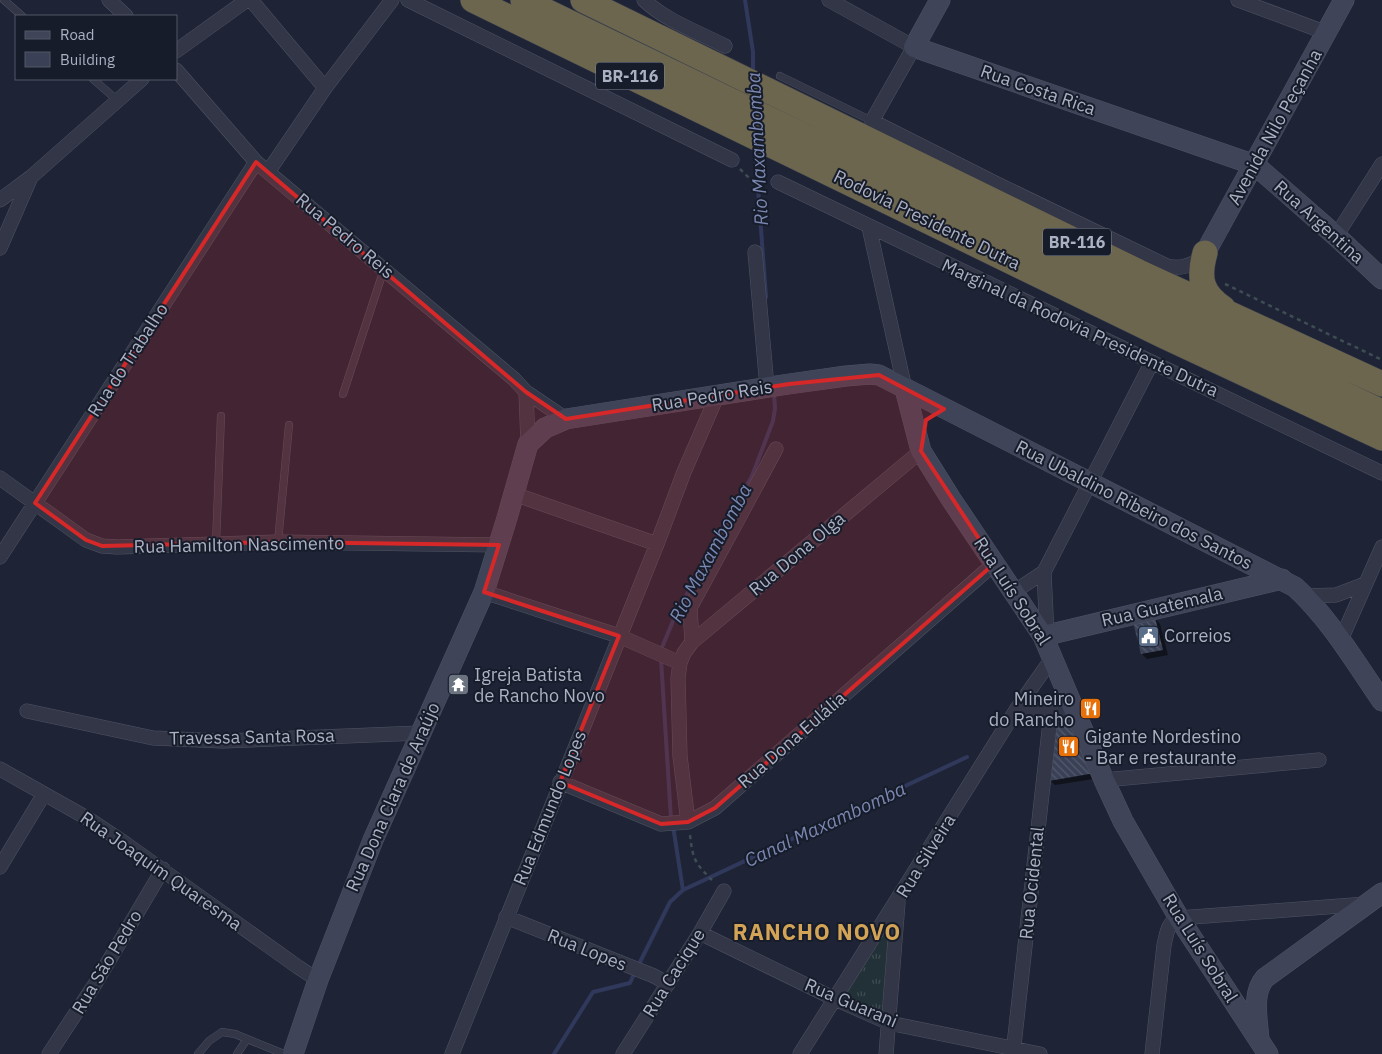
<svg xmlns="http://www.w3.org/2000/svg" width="1382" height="1054" viewBox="0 0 1382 1054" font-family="'IBM Plex Sans',sans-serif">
<defs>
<pattern id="park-tufts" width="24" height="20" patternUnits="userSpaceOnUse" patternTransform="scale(1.25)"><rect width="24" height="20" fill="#213137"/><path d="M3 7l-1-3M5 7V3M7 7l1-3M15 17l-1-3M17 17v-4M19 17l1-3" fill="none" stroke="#3f4c52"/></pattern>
<pattern id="building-back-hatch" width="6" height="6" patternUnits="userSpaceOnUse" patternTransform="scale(1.25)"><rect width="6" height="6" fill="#3a4156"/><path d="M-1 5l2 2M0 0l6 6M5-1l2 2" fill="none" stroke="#545a6d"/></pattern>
</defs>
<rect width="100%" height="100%" fill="#1e2435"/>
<path fill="url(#park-tufts)" d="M 897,904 L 888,1021 L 838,999 Z"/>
<path fill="#0007" d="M 1155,618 L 1160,624 L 1168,655 L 1147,659 L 1142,654 Z
M 1057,719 L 1100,778 L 1055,785 L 1050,780 Z"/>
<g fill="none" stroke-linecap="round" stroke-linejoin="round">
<path stroke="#30395b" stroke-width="4" d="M 745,0 L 753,52 L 753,72
M 755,147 L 766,297
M 660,652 L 676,614 L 752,476 L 773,421 L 775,408 L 774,394
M 661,659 L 671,819
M 673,826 L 683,890
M 638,966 L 670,902 L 683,890 L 967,757
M 554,1054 L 593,992 L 630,983 L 635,972"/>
</g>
<path fill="url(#building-back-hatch)" d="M 1155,617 L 1163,650 L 1141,654 L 1133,622 Z
M 1055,718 L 1076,722 L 1095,773 L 1049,781 Z"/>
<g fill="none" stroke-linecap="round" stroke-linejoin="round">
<defs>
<path id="lane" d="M 4,0 L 22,16
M 780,76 L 872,121
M 93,79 L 117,100
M 343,394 L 384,269
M 278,542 L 289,425
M 216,543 L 221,416
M 198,1054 L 209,1041 L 222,1032 L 235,1034 L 284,1054
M 237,1054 L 247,1039"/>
<path id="street" d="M 109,0 L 126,16
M 251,0 L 325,88
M 408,0 L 732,160
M 644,0 C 666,21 698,32 725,46
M 829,0 L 914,47 L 872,121 L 997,184 L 1167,266 C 1182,270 1194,265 1205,254
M 1238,0 L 1327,33
M 176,51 L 247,0
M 176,70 L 256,162 L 514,379 L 526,392 L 566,419
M 268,172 L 325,88 L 392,0
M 778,182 L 1382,473
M 0,200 L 31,177 L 142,79
M 869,227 L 905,389
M 1336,236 L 1382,164
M 0,248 L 31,177
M 755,252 L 767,387
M 526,392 L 528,444
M 0,478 L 86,540 L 102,546 L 117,547 L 278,542 L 499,545
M 514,494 L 657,544
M 0,557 L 256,162
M 1044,572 L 1047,635
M 1015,591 L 1044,572 L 1152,362
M 484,592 L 619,636 L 680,663
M 1305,596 L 1336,595 L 1365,584
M 692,642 L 690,608 L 776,449
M 1340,642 L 1382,547
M 1018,707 L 1078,717
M 27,711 L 153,738 L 223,741 L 420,733
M 0,769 L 87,818 L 126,844 L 298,967 L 318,980
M 1104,780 L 1319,760
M 560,782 L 661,824 L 688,822 L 715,808 L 995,563
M 688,822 L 680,756 L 678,678 L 680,663 L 684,653 L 692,642 L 921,451
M 0,867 L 44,794
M 506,917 L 654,976 L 668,984
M 700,933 L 835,999 L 889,1023 L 1040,1054
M 49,1054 L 95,984 L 163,869
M 452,1054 L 657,544 L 684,472 L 717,396
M 623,1054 L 700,933 L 724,891
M 800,1054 L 1018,707 L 1053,657
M 886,1054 L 898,903
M 1013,1054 L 1051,713
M 1152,1054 L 1164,945 C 1167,933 1167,923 1179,918 L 1366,904"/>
<path id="secondary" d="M 940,0 L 914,47 L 1255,165 L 1336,236 L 1382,279
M 1205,253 L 1344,0
M 905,389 L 921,451 L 951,499 L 1043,636 L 1104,780 L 1123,821 L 1179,918 L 1268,1054
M 1043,636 L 1282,579
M 1259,1040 C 1258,1021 1251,994 1265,978 L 1382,893
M 293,1054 L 318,980 L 373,840 L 484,592 L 507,518 L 528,444 L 545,428 L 566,419 L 789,384 L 846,376 L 870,374 L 879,375 L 1295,587 C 1330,619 1355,662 1382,701"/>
<path id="highway" d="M 473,0 L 1164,336 L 1382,438
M 523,0 L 969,216 L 1382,412
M 583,0 L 1139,272 L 1382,384
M 1205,253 C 1198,278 1201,293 1223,308"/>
</defs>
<use href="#lane" stroke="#4f5364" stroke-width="8"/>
<use href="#street" stroke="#4f5364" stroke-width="15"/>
<use href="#secondary" stroke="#4f5364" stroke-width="21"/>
<use href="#highway" stroke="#393e4d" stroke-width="26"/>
<path stroke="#3e4d54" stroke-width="2.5" stroke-dasharray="4 4" stroke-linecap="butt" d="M 740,169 L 749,178 L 766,185
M 1225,284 L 1382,360
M 690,835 C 693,862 696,864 715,883"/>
<use href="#lane" stroke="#323646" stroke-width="7"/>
<use href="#street" stroke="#323646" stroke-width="14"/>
<use href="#secondary" stroke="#404459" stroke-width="20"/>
<use href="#highway" stroke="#6c664e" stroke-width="25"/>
</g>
<path fill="#d62828" fill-opacity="0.2" stroke="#d62828" stroke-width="4" stroke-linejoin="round" d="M 256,162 L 526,392 L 566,419 L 789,384 L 879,375 L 944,409 L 926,420 L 921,451 L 995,563 L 715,808 L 688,822 L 661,824 L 560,782 L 619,636 L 484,592 L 499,545 L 278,542 L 102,546 L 86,540 L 35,503 Z"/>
<defs>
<symbol id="civic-square" viewBox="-11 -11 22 22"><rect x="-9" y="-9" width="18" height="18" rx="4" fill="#5c6f8a" stroke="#171c2a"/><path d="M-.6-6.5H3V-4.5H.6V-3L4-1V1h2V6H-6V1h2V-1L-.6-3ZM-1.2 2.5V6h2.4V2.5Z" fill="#fff"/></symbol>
<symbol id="temple-square" viewBox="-11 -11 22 22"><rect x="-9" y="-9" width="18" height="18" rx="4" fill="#6b7280" stroke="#171c2a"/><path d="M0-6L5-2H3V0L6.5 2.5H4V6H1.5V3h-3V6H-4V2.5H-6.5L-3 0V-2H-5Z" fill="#fff"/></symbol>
<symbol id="restaurant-square" viewBox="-11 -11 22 22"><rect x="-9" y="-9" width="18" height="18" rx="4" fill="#e8710a" stroke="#171c2a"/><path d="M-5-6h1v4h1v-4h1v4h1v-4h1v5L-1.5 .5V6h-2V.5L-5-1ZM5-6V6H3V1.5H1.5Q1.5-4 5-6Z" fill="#fff"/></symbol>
</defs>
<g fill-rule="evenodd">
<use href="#civic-square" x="1136" y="624" width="25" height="25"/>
<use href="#temple-square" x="446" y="672" width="25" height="25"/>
<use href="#restaurant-square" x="1078" y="696" width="25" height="25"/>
<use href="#restaurant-square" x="1056" y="734" width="25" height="25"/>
</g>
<g text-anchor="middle" stroke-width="4" stroke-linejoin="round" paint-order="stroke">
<g fill="#171c2a" stroke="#7f8495" stroke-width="1">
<rect x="596" y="62.5" width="68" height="27" rx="4"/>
<rect x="1043" y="228.5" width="68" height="27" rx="4"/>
</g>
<g font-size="16" font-weight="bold" fill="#abb0c3">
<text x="630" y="82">BR-116</text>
<text x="1077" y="248">BR-116</text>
</g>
<g font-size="18" fill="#abb0c3" stroke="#171c2a">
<text transform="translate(1038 90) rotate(19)" y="6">Rua Costa Rica</text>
<text transform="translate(1275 127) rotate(-61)" y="6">Avenida Nilo Peçanha</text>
<text transform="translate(927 220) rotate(26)" y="6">Rodovia Presidente Dutra</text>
<text transform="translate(1319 222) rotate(42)" y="6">Rua Argentina</text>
<text transform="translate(345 236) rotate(40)" y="6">Rua Pedro Reis</text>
<text transform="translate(1080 328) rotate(25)" y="6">Marginal da Rodovia Presidente Dutra</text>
<text transform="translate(128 360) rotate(-57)" y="6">Rua do Trabalho</text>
<text transform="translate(712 396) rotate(-9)" y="6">Rua Pedro Reis</text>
<text transform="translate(1134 505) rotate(27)" y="6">Rua Ubaldino Ribeiro dos Santos</text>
<text transform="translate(239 545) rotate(-1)" y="6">Rua Hamilton Nascimento</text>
<text transform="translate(797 554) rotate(-40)" y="6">Rua Dona Olga</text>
<text transform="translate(1012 591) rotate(57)" y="6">Rua Luís Sobral</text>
<text transform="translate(1162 607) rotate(-13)" y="6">Rua Guatemala</text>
<text transform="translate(252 737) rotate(-1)" y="6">Travessa Santa Rosa</text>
<text transform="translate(792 740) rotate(-41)" y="6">Rua Dona Eulália</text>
<text transform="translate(393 797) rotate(-66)" y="6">Rua Dona Clara de Araújo</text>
<text transform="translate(550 808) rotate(-68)" y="6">Rua Edmundo Lopes</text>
<text transform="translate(926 856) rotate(-58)" y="6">Rua Silveira</text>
<text transform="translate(161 871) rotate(35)" y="6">Rua Joaquim Quaresma</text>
<text transform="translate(1032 883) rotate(-84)" y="6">Rua Ocidental</text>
<text transform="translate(1200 948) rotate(58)" y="6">Rua Luís Sobral</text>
<text transform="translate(587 950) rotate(22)" y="6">Rua Lopes</text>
<text transform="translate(107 962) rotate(-59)" y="6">Rua São Pedro</text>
<text transform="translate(674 973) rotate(-58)" y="6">Rua Cacique</text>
<text transform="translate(851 1003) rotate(23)" y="6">Rua Guarani</text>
</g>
<g font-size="18" fill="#abb0c3" stroke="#171c2a" text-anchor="start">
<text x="1164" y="642">Correios</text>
<text x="474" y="681">Igreja Batista<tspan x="474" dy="21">de Rancho Novo</tspan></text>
<text x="1074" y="705" text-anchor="end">Mineiro<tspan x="1074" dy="21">do Rancho</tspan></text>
<text x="1085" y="743">Gigante Nordestino<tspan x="1085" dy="21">- Bar e restaurante</tspan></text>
</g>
<g font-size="19" font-style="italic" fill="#7a87b1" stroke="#171c2a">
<text transform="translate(757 149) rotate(-93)" y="7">Rio Maxambomba</text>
<text transform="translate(710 553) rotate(-62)" y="7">Rio Maxambomba</text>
<text transform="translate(825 824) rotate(-25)" y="7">Canal Maxambomba</text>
</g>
<g font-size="22" font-weight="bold" letter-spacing="1" fill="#d4a456" stroke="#171c2a">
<text x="817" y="940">RANCHO NOVO</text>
</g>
</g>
<rect x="15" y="15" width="162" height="65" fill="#171c2a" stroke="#525767"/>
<rect x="25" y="31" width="25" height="8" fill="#404459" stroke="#525767"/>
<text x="60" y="40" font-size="15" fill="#abb0c3">Road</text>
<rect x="25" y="52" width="25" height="15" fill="#3a4156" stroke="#525767"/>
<text x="60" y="65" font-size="15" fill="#abb0c3">Building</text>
</svg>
